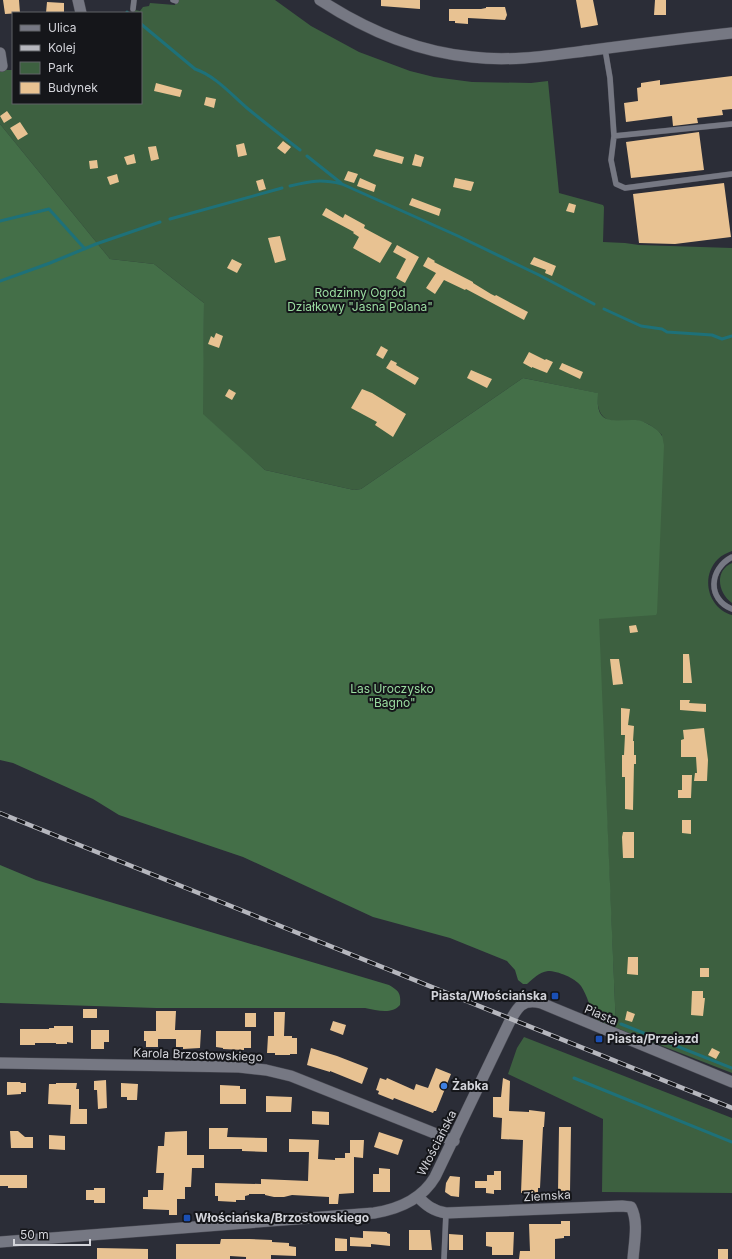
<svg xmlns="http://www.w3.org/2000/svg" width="732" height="1259" viewBox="0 0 732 1259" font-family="Inter,sans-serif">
<rect width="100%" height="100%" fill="#2b2d37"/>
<path fill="#3d6040" d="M 176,0 L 275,0 L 311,26 L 359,52 L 410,71 L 434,77 L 472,82 L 531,83 L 548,81 L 559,193 L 603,205 L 604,207 L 603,242 L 625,243 L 639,245 L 732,248 L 732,551 C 727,553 722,555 718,559 C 700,577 708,608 732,615 L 732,1073 L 616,1028 L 598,618 L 662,435 C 655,428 649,423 639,421 C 635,420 630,421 626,422 C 603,423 597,415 597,393 L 523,378 L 361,489 L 354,490 L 265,470 L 202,414 L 204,303 L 154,264 L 110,259 L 0,124 L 0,70 L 13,70 L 13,103 L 141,103 L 141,13 L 132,13 L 135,10 L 140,11 L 143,7 L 149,6 L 150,3 L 175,5 Z
M 732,563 L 732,603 C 718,593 714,571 732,563 Z
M 524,1037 L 732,1118 L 732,1193 L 602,1192 L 603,1119 L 508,1074 L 517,1048 Z"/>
<path fill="#446f48" d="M 0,124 L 110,259 L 154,264 L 204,303 L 203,414 L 265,470 L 354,490 L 361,489 L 523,378 L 598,393 C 595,426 612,420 636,420 C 642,420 648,424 653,427 C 656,429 660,432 662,436 C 663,438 663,442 664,445 L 657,613 L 656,615 L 599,619 L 616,1028 L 595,1021 C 591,1010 588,997 581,986 C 575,978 558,971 548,971 C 539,972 533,979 527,984 L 523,984 L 518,980 L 515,970 L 507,961 L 450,938 L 373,917 L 243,857 L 119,815 L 93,799 L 13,763 L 0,760 Z
M 0,865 L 36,880 L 389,985 C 399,991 401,993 400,1005 C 391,1015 377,1010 365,1008 L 156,1008 L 0,1003 Z"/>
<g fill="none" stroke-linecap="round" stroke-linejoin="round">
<path stroke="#1e7179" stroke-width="3" d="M 127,12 L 128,13
M 141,24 L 195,69 C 214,75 232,95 247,108 C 264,122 282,136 300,150
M 307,156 L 341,183
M 290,186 C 311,181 321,179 342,184 L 458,236 L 539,275 L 594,304
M 170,219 L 282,188
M 0,221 L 49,209 L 85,249
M 0,281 L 50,263 L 96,244 L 160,222
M 604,309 L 641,326 L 662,329 L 667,332 L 712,335 L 722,339 L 732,336
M 621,1024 L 732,1068
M 574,1078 L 732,1142"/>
</g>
<path fill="#e8c292" d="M 3,0 L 19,0 L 20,13 L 5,14 Z
M 381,0 L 420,0 L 420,9 L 381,6 Z
M 576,0 L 593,0 L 598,25 L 581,28 Z
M 655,0 L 666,0 L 666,15 L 654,15 Z
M 47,2 L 64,3 L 64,13 L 46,13 Z
M 486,7 L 505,7 L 507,15 L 505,20 L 468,18 L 468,24 L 455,23 L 455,21 L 449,21 L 449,9 L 481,9 L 486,8 Z
M 732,76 L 732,109 L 722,110 L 723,115 L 697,118 L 698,123 L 673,126 L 672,116 L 626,122 L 624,103 L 638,101 L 637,88 L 641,87 L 641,83 L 660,80 L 660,85 Z
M 156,83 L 182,90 L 180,97 L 154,91 Z
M 206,97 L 216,99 L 214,108 L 204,105 Z
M 7,111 L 12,118 L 4,123 L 0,116 Z
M 20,122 L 28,134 L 18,140 L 10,128 Z
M 699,132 L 704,170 L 631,178 L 626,142 Z
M 283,141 L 291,147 L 285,154 L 277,148 Z
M 244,143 L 247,155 L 238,157 L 236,145 Z
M 156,146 L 159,159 L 151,161 L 148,147 Z
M 376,149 L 404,157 L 402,164 L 373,156 Z
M 134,154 L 136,163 L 127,165 L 124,157 Z
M 415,154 L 424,157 L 421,167 L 412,165 Z
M 97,160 L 98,168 L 90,169 L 89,161 Z
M 348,171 L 358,174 L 354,183 L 344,180 Z
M 117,174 L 119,182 L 110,185 L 107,177 Z
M 360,178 L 376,185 L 374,192 L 357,186 Z
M 455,178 L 474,182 L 471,191 L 453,187 Z
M 263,179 L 266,189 L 259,191 L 256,181 Z
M 724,183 L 731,237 L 675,244 L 639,243 L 633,194 Z
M 412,198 L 441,209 L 439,216 L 409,205 Z
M 569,203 L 576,205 L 574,213 L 566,211 Z
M 326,208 L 343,218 L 345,214 L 365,225 L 364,228 L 392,243 L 380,263 L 353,248 L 359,237 L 353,233 L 354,232 L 322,215 Z
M 280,236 L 286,260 L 275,263 L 268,238 Z
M 397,245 L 419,257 L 405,283 L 396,278 L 406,259 L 393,252 Z
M 428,257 L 435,261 L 434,262 L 473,282 L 473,283 L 491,294 L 495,296 L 496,295 L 528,312 L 524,320 L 466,289 L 465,290 L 444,280 L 435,294 L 426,288 L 436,273 L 423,266 Z
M 534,257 L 556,266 L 552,276 L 545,273 L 546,270 L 530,264 Z
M 232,259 L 242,264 L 237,273 L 227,268 Z
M 216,333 L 223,336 L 219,348 L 208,344 L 211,336 L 214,338 Z
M 381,346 L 388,350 L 383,359 L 376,355 Z
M 529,352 L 545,360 L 546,359 L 553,362 L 547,373 L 532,367 L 532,368 L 523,363 Z
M 391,360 L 397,363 L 396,365 L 419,378 L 415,385 L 386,368 Z
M 562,363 L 583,372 L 580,379 L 559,369 Z
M 471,370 L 492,379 L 487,388 L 467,378 Z
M 229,389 L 236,393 L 232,400 L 225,396 Z
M 362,389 L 372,393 L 406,414 L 393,437 L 375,425 L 377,422 L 351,408 Z
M 636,625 L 638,632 L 630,633 L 629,626 Z
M 683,654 L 689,654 L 692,683 L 683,683 Z
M 610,659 L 619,659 L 623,684 L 613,685 Z
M 680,700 L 690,700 L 689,703 L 706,704 L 706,712 L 680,710 Z
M 621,708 L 630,709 L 628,725 L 634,726 L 633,741 L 634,741 L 634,755 L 636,755 L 636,764 L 634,764 L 633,810 L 625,809 L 625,777 L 622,777 L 622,755 L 624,755 L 625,735 L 621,735 Z
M 704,728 L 708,760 L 707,781 L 694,781 L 695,773 L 697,773 L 696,757 L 681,757 L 681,740 L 684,739 L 683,730 Z
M 682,775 L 692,775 L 691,798 L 678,798 L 678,790 L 682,790 Z
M 682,820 L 691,820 L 691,834 L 682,833 Z
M 623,832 L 634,832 L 634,858 L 623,858 L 622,837 Z
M 628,957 L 638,957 L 638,975 L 627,974 Z
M 700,968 L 709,968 L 709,977 L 700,977 Z
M 692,991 L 703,991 L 703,998 L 705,998 L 703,1016 L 691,1015 Z
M 83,1009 L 97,1009 L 97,1018 L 83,1018 Z
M 156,1011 L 176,1011 L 175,1030 L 201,1030 L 200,1048 L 183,1049 L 183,1047 L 176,1047 L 176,1039 L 158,1039 L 158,1047 L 146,1047 L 146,1041 L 144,1041 L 144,1031 L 156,1031 Z
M 627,1011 L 635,1014 L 632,1022 L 625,1020 Z
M 274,1012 L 285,1012 L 284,1036 L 292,1036 L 292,1038 L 297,1038 L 297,1054 L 290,1054 L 290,1055 L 275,1055 L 275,1053 L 267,1053 L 268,1036 L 274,1036 Z
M 245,1013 L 256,1013 L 256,1027 L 245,1027 Z
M 333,1021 L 346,1025 L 343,1035 L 330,1030 Z
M 54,1026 L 73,1026 L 73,1043 L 67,1042 L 67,1044 L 56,1044 L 56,1043 L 35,1043 L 35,1045 L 20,1045 L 20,1029 L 49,1029 L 49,1028 L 54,1028 Z
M 91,1030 L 109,1030 L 109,1042 L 104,1042 L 104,1049 L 91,1049 Z
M 216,1031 L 251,1031 L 251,1048 L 244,1048 L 244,1050 L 223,1049 L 223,1048 L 216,1047 Z
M 311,1048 L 337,1056 L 368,1068 L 362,1084 L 330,1071 L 330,1072 L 307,1065 Z
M 712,1048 L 720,1052 L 716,1059 L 708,1055 Z
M 436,1068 L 451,1074 L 436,1111 L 434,1111 L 433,1113 L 394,1098 L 393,1100 L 378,1094 L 379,1091 L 376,1090 L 380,1078 L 386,1080 L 387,1078 L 414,1090 L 416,1084 L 428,1088 Z
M 503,1078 L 510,1081 L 509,1111 L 529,1112 L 529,1110 L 545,1112 L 544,1127 L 543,1127 L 540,1188 L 538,1188 L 538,1194 L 521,1193 L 523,1140 L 501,1139 L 502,1118 L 493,1117 L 493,1097 L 501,1097 Z
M 106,1080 L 107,1108 L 98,1109 L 97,1090 L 94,1090 L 94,1081 Z
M 7,1082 L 20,1082 L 21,1083 L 26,1083 L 26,1092 L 21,1092 L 21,1094 L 7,1095 Z
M 56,1083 L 77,1083 L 76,1089 L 79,1089 L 79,1109 L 87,1109 L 87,1124 L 70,1124 L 71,1105 L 48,1104 L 49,1084 L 56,1084 Z
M 121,1083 L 138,1084 L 137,1100 L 127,1100 L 127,1097 L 121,1097 Z
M 220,1085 L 240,1086 L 240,1089 L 246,1089 L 246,1104 L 220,1104 Z
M 266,1096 L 292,1097 L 291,1112 L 266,1112 Z
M 312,1111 L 329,1112 L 329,1125 L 312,1124 Z
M 559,1127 L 571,1127 L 570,1192 L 558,1192 Z
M 209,1128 L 228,1128 L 227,1137 L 267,1138 L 267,1152 L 242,1151 L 242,1149 L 209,1149 Z
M 10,1131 L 18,1131 L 25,1137 L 33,1137 L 33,1148 L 11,1148 Z
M 187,1131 L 187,1155 L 204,1155 L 204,1168 L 192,1168 L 191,1187 L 185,1187 L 185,1199 L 177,1199 L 177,1215 L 169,1215 L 169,1210 L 143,1209 L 143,1197 L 148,1197 L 148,1190 L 163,1190 L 164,1173 L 156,1173 L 158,1146 L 164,1146 L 165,1132 Z
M 379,1132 L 403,1140 L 398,1155 L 374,1147 Z
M 49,1135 L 65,1136 L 65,1150 L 49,1149 Z
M 289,1139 L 319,1140 L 318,1159 L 335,1160 L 335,1158 L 345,1158 L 345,1153 L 350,1153 L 350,1140 L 364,1140 L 363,1158 L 354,1157 L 354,1193 L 339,1194 L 338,1204 L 329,1204 L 329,1197 L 292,1195 L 284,1197 L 274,1197 L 265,1195 L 265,1194 L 249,1194 L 249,1195 L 245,1196 L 245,1200 L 236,1200 L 236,1202 L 218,1201 L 218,1196 L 215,1196 L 215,1183 L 261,1184 L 261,1179 L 308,1181 L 309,1152 L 289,1152 Z
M 379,1168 L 390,1169 L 390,1192 L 373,1192 L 373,1174 L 379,1174 Z
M 494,1171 L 501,1171 L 501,1190 L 494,1190 L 494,1194 L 486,1193 L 486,1188 L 475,1188 L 475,1181 L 487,1181 L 487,1175 L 494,1175 Z
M 0,1175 L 27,1175 L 27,1188 L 8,1188 L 8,1186 L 0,1186 Z
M 450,1176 L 460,1177 L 459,1197 L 451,1196 L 445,1192 L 446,1183 Z
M 94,1188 L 105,1188 L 105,1203 L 94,1203 L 94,1200 L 86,1200 L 86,1190 L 94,1190 Z
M 561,1221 L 570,1221 L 570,1236 L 564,1236 L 564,1238 L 555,1239 L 555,1259 L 519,1259 L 520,1251 L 530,1251 L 529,1224 L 561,1224 Z
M 409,1230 L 430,1230 L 432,1250 L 409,1250 Z
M 363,1231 L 387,1232 L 387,1233 L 390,1234 L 390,1246 L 371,1244 L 371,1247 L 350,1246 L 350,1237 L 363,1238 Z
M 486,1232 L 514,1232 L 513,1255 L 492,1255 L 492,1247 L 486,1246 Z
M 449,1234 L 463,1235 L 463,1250 L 449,1250 Z
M 335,1238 L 347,1239 L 347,1251 L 335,1251 Z
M 221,1239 L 249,1239 L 272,1240 L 272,1242 L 289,1243 L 289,1246 L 296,1247 L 296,1256 L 271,1255 L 271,1259 L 246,1259 L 246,1257 L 230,1256 L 230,1259 L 176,1259 L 176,1244 L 220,1244 Z
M 97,1248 L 148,1249 L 148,1259 L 97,1259 Z
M 718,1249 L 728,1249 L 728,1259 L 718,1259 Z"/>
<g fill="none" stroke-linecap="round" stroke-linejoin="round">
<defs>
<path id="lane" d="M 173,0 L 176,1
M 133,9 L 134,0
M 605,49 L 610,78 L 614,136
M 732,124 L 614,136 L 611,160 L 616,184 L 625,188 L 732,174
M 732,557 C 709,569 707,599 732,609
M 444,1259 L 446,1213"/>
<path id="street" d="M 78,0 L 81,13
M 320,0 C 366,30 417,52 472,57 C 512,62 553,55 593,50 C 639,44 686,38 732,33
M 0,53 L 2,66
M 0,1063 L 239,1067 L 266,1070 L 291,1076 L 454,1141
M 418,1197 C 426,1205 433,1211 446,1213 L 622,1206 L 631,1207 C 639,1222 634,1243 633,1259
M 0,1242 L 374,1213 C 399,1209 422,1199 435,1177 L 509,1023 C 517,1008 522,998 541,1003 L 732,1082"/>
</defs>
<use href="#lane" stroke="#494a53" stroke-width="6"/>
<use href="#street" stroke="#494a53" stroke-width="12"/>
<use href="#lane" stroke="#767883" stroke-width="5.5"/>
<use href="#street" stroke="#767883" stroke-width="11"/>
<defs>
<path id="rail" d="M 0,813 L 732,1108"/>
</defs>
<use href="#rail" stroke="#b6b7be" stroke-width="4.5"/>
<use href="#rail" stroke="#15161a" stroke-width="3" stroke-dasharray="9" stroke-linecap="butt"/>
</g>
<g fill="#1a4fb4" stroke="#15161a" stroke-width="1.5">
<rect x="551" y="992" width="8" height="8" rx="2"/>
<rect x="595" y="1035" width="8" height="8" rx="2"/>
<rect x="183" y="1214" width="8" height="8" rx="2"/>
</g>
<circle fill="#3f7fe0" stroke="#15161a" stroke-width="1.5" cx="444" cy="1086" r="4"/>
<g text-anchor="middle" stroke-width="4" stroke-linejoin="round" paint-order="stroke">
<g font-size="12" fill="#9adca0" stroke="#15161a">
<text x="360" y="297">Rodzinny Ogród<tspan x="360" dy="14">Działkowy "Jasna Polana"</tspan></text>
<text x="392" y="693">Las Uroczysko<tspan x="392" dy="14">"Bagno"</tspan></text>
</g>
<g font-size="12" font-weight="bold" fill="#d3d4da" stroke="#15161a" text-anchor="start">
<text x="547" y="1000" text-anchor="end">Piasta/Włościańska</text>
<text x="607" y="1043">Piasta/Przejazd</text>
<text x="452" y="1090">Żabka</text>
<text x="195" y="1222">Włościańska/Brzostowskiego</text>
</g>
<g font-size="12" fill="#d3d4da" stroke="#15161a">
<text transform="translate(601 1015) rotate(23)" y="4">Piasta</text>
<text transform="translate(198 1055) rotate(2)" y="4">Karola Brzostowskiego</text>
<text transform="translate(437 1143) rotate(-63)" y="4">Włościańska</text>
<text transform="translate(547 1196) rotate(-3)" y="4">Ziemska</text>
</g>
</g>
<rect x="12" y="12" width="130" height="92" fill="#15161a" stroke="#616267"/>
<rect x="20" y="25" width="20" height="6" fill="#767883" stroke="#616267"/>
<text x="48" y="32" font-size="12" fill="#d3d4da">Ulica</text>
<rect x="20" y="45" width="20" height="6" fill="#b6b7be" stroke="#616267"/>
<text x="48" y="52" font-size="12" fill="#d3d4da">Kolej</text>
<rect x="20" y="62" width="20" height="12" fill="#3d6040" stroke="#616267"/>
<text x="48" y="72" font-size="12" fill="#d3d4da">Park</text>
<rect x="20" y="82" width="20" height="12" fill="#e8c292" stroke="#616267"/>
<text x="48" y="92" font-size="12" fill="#d3d4da">Budynek</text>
<path d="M14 1239v6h76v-6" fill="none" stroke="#d3d4da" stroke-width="2"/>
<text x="20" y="1239" font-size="12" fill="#d3d4da" stroke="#15161a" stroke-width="3" paint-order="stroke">50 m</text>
</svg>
